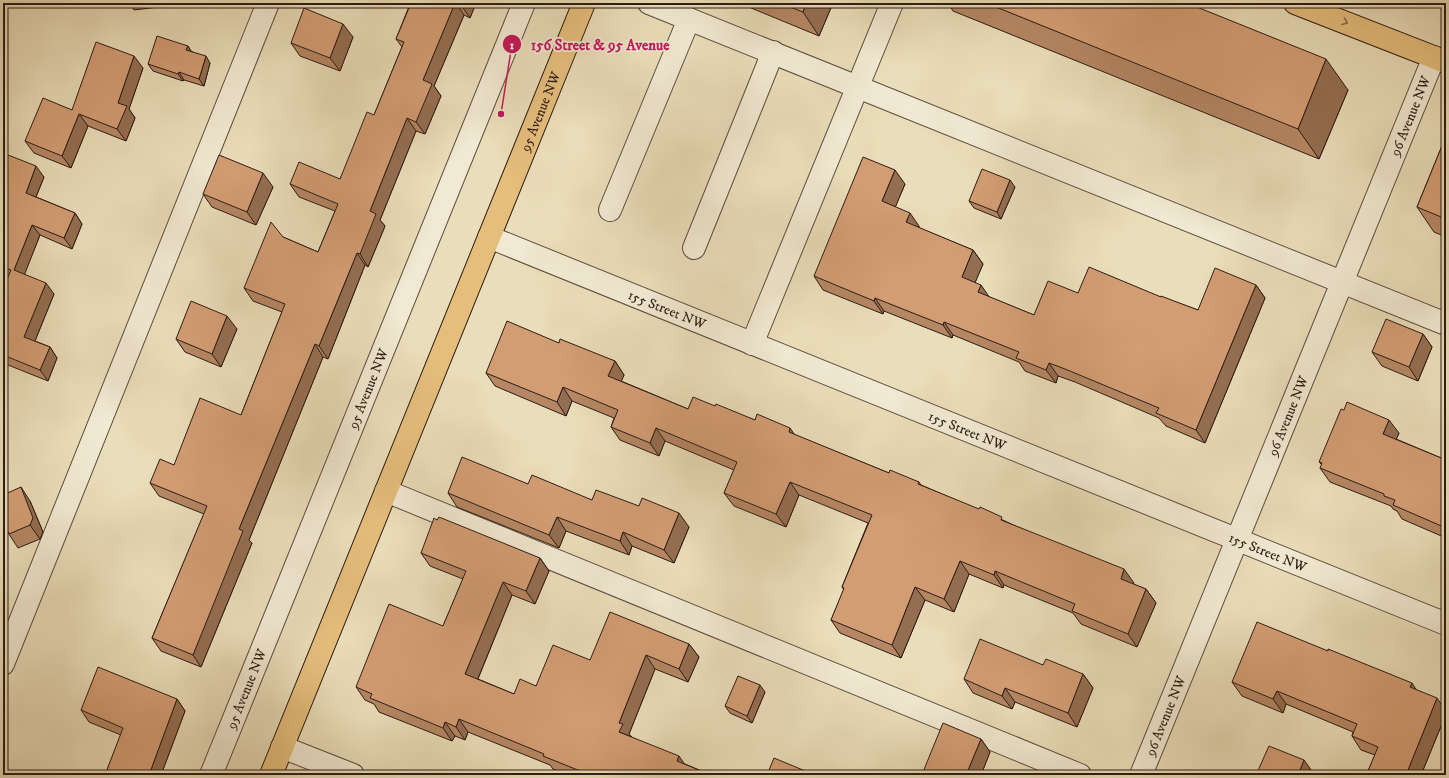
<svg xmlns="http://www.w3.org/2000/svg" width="1449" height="778" viewBox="0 0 1449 778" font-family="'IM FELL DW Pica',serif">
<rect width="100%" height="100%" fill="#eaddb9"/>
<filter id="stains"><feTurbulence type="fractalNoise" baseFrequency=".005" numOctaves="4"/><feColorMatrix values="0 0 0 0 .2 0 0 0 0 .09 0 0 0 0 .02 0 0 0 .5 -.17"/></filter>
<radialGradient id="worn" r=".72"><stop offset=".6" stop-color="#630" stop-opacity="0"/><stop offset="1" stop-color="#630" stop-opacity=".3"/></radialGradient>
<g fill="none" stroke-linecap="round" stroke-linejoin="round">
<defs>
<g id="minor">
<path d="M 649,3 L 1446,324"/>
<path d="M 610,210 L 689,19"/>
<path id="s1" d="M 489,237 L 1446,624"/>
<path d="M 694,248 L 773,52"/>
<path d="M 752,344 L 892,3"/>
<path d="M 386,491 L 1080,775"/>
<path d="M 3,664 L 268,3"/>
<path d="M 282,747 L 353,775"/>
<path id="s2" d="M 211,775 L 524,3"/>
<path id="s3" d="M 1141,775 L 1434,57"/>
</g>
<g id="major">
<path d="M 1295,3 L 1446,62"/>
<path id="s4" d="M 271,775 L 584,3"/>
</g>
</defs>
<use href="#minor" stroke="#5c4c3e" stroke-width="24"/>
<use href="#major" stroke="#2d1c15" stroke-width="24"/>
<use href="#minor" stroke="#f1e9d2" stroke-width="22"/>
<use href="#major" stroke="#e5be7c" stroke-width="22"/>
</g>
<path fill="#b58764" stroke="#2d1c15" d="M 129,3 L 175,3 L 175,5 L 134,10 Z
M 409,3 L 476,3 L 470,18 L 464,15 L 434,86 L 441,96 L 425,134 L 416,131 L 380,220 L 385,226 L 368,267 L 365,265 L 328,359 L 323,357 L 249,540 L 252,543 L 201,667 L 161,651 L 152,638 L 204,514 L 159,496 L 150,483 L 174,465 L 241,415 L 282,312 L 253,301 L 244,288 L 283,237 L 318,252 L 335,211 L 299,197 L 290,184 L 340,179 L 374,115 L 402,47 L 396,39 L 410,4 Z
M 739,3 L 833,3 L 819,36 Z
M 948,3 L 1187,3 L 1348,90 L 1319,159 L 953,11 Z
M 353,37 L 340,71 L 300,56 L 291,43 Z
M 188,46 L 191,51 L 210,63 L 204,86 L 184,80 L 183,81 L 153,71 L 148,64 Z
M 143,68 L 129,109 L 135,118 L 126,141 L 88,126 L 71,168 L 34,153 L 25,141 L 72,110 Z
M 1446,136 L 1446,237 L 1434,232 L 1417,207 Z
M 3,153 L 44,177 L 36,197 L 75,213 L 82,224 L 72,249 L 40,235 L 24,274 L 54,294 L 35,341 L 50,347 L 57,358 L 48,381 L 3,363 L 3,289 L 8,277 L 3,275 Z
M 905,184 L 895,207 L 919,226 L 919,228 L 973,250 L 983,264 L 975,282 L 989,297 L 1034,315 L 1078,293 L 1161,297 L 1198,310 L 1256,285 L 1265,298 L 1205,443 L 1166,426 L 1159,418 L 1075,382 L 1058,376 L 1056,383 L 1025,371 L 1019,362 L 953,335 L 952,338 L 884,311 L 883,314 L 823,290 L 814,276 Z
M 273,187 L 256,225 L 212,207 L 203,194 Z
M 1015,187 L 1001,219 L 974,208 L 969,201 Z
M 237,329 L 221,367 L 185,352 L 176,339 Z
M 1423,334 L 1432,347 L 1418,381 L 1382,366 L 1372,352 Z
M 559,343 L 615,361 L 624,375 L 621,381 L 688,409 L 715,406 L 755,420 L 795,435 L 889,473 L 919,482 L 921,485 L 1005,521 L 1134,583 L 1133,584 L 1146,589 L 1156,603 L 1137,647 L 1081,624 L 1073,613 L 1004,585 L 1003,588 L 969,574 L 954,612 L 925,600 L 901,658 L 840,633 L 831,620 L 844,590 L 842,587 L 868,523 L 799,495 L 786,527 L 734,506 L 724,493 L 734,470 L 665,441 L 659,456 L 620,440 L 611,427 L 614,418 L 572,401 L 566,416 L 495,386 L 486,373 Z
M 1399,433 L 1396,439 L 1446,460 L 1446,538 L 1402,519 L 1397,511 L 1393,509 L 1391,506 L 1330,482 L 1320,468 L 1322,465 L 1319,462 Z
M 528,484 L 592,500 L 689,527 L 674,563 L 632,546 L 629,555 L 566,531 L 559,548 L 457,507 L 448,493 Z
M 30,501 L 43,532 L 40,539 L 18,548 L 9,534 Z
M 421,553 L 540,558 L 549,571 L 535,604 L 512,595 L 478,679 L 514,694 L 536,686 L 590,660 L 689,644 L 699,657 L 688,682 L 655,669 L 629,734 L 631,737 L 685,764 L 711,775 L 566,775 L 553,769 L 550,765 L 468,732 L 465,740 L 455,736 L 452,741 L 379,712 L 374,704 L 365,700 L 356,687 L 443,626 L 463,579 L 430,566 Z
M 1043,665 L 1083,674 L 1093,688 L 1077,727 L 1015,702 L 1012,709 L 973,693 L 964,679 Z
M 1232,682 L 1416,690 L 1446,711 L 1446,714 L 1421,775 L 1372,775 L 1368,771 L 1375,755 L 1361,750 L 1352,736 L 1353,732 L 1286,704 L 1283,713 L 1242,696 Z
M 765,692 L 752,723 L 730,713 L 725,706 Z
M 177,699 L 185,711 L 161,775 L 105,775 L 121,735 L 89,722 L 81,710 Z
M 981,739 L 990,752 L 981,775 L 925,775 L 923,772 Z"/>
<path fill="#946e51" stroke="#2d1c15" d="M 455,3 L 456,3 L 464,15 L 434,86 L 441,96 L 425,134 L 416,122 L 423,80 Z
M 462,3 L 476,3 L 470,18 L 461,5 Z
M 806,3 L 833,3 L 819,36 L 803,12 Z
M 343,24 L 353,37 L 340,71 L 330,58 Z
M 188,46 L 192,53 L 186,50 Z
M 134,56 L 143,68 L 129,109 L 135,118 L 126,141 L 117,129 L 118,103 Z
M 206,56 L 210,63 L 204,86 L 199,79 Z
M 1326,59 L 1348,90 L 1319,159 L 1298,129 Z
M 179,72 L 184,80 L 183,81 L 178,74 Z
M 79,114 L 88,126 L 71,168 L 62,156 Z
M 407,118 L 416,131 L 380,220 L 385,226 L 368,267 L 360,254 L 370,211 Z
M 36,166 L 44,177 L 33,204 L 26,193 Z
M 895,170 L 905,184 L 892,215 L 882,201 Z
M 263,173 L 273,187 L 256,225 L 247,212 Z
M 1010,180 L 1015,187 L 1001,219 L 997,212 Z
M 75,213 L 82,224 L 72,249 L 64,238 Z
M 910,213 L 919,226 L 915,236 L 906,222 Z
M 32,225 L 40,235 L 22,281 L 14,270 Z
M 973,250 L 983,264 L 972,290 L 962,277 Z
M 357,253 L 365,265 L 328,359 L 319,346 Z
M 46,283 L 54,294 L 32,348 L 24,337 Z
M 981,285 L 990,298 L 978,292 Z
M 1256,285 L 1265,298 L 1205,443 L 1196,430 Z
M 875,298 L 884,311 L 883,314 L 874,301 Z
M 227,316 L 237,329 L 221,367 L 212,354 Z
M 944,322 L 953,335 L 952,338 L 943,325 Z
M 1423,334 L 1432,347 L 1418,381 L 1409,367 Z
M 315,344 L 323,357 L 249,540 L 252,543 L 201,667 L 193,655 L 239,529 Z
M 50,347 L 57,358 L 48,381 L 40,370 Z
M 615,361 L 624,375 L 618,389 L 608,376 Z
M 1049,363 L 1058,376 L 1056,383 L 1046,370 Z
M 563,387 L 572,401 L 566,416 L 557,402 Z
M 1389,420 L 1399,433 L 1393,447 L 1383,434 Z
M 656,428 L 665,441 L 659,456 L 650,443 Z
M 790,428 L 799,441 L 789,432 Z
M 790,482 L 799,495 L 786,527 L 776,514 Z
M 21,487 L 30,501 L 43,532 L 40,539 L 30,525 Z
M 679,513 L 689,527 L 674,563 L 664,550 Z
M 557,517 L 566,531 L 559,548 L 549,535 Z
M 623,532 L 632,546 L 629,555 L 620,541 Z
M 540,558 L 549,571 L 535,604 L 526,591 Z
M 960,561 L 969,574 L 954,612 L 944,599 Z
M 1124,569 L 1134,583 L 1130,592 L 1121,579 Z
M 995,571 L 1004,585 L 1003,588 L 994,575 Z
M 503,582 L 512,595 L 474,688 L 465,674 Z
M 915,587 L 925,600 L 901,658 L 892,645 Z
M 1146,589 L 1156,603 L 1137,647 L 1128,634 Z
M 689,644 L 699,657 L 688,682 L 679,669 Z
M 646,655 L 655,669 L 629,734 L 632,737 L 619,732 L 619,723 Z
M 1083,674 L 1093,688 L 1077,727 L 1068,713 Z
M 1412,683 L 1421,697 L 1410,687 Z
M 760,685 L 765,692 L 752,723 L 747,716 Z
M 1005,688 L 1015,702 L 1012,709 L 1002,696 Z
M 1277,691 L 1286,704 L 1283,713 L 1273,699 Z
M 1437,698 L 1446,711 L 1446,714 L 1421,775 L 1406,775 Z
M 177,699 L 185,711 L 161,775 L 149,775 Z
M 459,719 L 468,732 L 465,740 L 456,727 Z
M 445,722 L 455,736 L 452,741 L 443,728 Z
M 981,739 L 990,752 L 981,775 L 966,775 Z
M 679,756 L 688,769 L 677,761 Z
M 1304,760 L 1314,774 L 1313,775 L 1298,775 Z"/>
<path fill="#d39d74" stroke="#2d1c15" d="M 411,3 L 455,3 L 423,80 L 432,84 L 416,122 L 407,118 L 370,211 L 376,214 L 360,254 L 357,253 L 319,346 L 315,344 L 239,529 L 243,531 L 193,655 L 152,638 L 207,506 L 150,483 L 160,459 L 174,465 L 200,398 L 241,415 L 285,304 L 244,288 L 271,222 L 283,237 L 318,252 L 338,204 L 290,184 L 299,162 L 340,179 L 367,112 L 374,115 L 404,42 L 396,39 Z
M 457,3 L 462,3 L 461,5 Z
M 780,3 L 806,3 L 803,12 Z
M 986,3 L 1187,3 L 1326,59 L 1298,129 Z
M 304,8 L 343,24 L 330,58 L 291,43 Z
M 157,36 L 188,46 L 186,50 L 206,56 L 199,79 L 179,72 L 178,74 L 148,64 Z
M 96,42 L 134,56 L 118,103 L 127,106 L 117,129 L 79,114 L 62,156 L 25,141 L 43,98 L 72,110 Z
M 1446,136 L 1446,219 L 1417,207 Z
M 3,153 L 36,166 L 26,193 L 75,213 L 64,238 L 32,225 L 14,270 L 46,283 L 24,337 L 50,347 L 40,370 L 3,355 L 3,289 L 11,270 L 3,267 Z
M 219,155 L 263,173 L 247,212 L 203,194 Z
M 863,157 L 895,170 L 882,201 L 910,213 L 906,222 L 973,250 L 962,277 L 981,285 L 978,292 L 1034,315 L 1048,281 L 1078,293 L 1089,267 L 1161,297 L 1161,296 L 1198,310 L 1215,268 L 1256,285 L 1196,430 L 1156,413 L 1159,408 L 1065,369 L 1049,363 L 1046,370 L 1016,358 L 1019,352 L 944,322 L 943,325 L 875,298 L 874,301 L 814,276 Z
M 982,169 L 1010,180 L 997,212 L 969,201 Z
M 191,301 L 227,316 L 212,354 L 176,339 Z
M 1386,319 L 1423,334 L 1409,367 L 1372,352 Z
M 507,321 L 559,343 L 560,339 L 615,361 L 608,376 L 688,409 L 693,397 L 715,406 L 716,404 L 755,420 L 757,414 L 790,428 L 789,432 L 889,473 L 890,470 L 919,482 L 918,484 L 979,509 L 980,507 L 1002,517 L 1001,520 L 1124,569 L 1121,579 L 1146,589 L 1128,634 L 1072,611 L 1075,604 L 995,571 L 994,575 L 960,561 L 944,599 L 915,587 L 892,645 L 831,620 L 844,588 L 842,587 L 872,515 L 790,482 L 776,514 L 724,493 L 737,462 L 656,428 L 650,443 L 611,427 L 618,410 L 563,387 L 557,402 L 486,373 Z
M 1347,402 L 1389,420 L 1383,434 L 1446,460 L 1446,528 L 1393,505 L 1395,500 L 1384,496 L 1384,494 L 1320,468 L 1322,463 L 1319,462 L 1341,409 L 1344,410 Z
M 462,457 L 528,484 L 532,475 L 592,500 L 596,490 L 639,506 L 642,498 L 679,513 L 664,550 L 623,532 L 620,541 L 557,517 L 549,535 L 448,493 Z
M 21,487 L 33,518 L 30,525 L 9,534 L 3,521 L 3,495 Z
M 439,517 L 540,558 L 526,591 L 503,582 L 465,674 L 514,694 L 520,679 L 536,686 L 553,645 L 590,660 L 610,612 L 689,644 L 679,669 L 646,655 L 619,723 L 623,724 L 619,732 L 679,756 L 677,761 L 711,775 L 606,775 L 599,772 L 597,775 L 590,775 L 543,756 L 544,754 L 459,719 L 456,727 L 445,722 L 443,728 L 370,698 L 372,694 L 356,687 L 389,604 L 443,626 L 466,571 L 421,553 L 434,518 L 437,520 Z
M 1257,622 L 1328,651 L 1328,649 L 1412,683 L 1410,687 L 1437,698 L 1406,775 L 1379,775 L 1368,771 L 1378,747 L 1352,736 L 1357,724 L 1277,691 L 1273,699 L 1232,682 Z
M 980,639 L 1043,665 L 1046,659 L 1083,674 L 1068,713 L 1005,688 L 1002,696 L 964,679 Z
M 98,667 L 177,699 L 149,775 L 105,775 L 123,728 L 81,710 Z
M 738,676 L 760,685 L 747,716 L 725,706 Z
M 943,723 L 981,739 L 966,775 L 930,775 L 923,772 Z
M 1269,746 L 1304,760 L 1298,775 L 1256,775 Z
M 774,758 L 815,775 L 767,775 Z
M 32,771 L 42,775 L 31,775 Z"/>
<defs><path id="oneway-chevron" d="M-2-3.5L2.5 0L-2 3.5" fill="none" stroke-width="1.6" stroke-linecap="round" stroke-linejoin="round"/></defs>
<use stroke="#896d48" href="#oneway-chevron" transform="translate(1345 22) rotate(21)"/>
<g text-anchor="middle" stroke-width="3.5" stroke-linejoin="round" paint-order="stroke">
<g font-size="14" fill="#2d1c15" stroke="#f1e9d2">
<text dy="5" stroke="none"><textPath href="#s4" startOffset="716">95 Avenue NW</textPath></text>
<text dy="5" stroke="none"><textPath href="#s3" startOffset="712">96 Avenue NW</textPath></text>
<text dy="5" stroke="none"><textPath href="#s1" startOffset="192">155 Street NW</textPath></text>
<text dy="5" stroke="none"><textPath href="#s2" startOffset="417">95 Avenue NW</textPath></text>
<text dy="5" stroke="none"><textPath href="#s3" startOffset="388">96 Avenue NW</textPath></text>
<text dy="5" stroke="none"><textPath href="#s1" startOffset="516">155 Street NW</textPath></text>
<text dy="5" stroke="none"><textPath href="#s1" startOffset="840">155 Street NW</textPath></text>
<text dy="5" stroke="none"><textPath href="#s2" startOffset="93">95 Avenue NW</textPath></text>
<text dy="5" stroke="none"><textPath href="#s3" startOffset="64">96 Avenue NW</textPath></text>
</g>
</g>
<path fill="none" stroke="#c2185b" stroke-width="1.5" d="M501 114L512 44"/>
<g fill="#c2185b" stroke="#f1e9d2" stroke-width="1.5">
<circle cx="501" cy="114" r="4"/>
<circle cx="512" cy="44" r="10"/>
</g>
<g font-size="12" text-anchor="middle" font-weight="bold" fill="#fff">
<text x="512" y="49">1</text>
</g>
<g font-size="15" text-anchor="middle" font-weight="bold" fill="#c2185b" stroke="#f1e9d2" stroke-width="3.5" stroke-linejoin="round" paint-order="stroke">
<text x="600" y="50">156 Street &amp; 95 Avenue</text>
</g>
<rect width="1449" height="778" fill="none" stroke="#eaddb9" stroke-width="16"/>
<rect x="4" y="4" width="1441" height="770" fill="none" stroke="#2d1c15" stroke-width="2"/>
<rect x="8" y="8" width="1433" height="762" fill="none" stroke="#2d1c15"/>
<rect width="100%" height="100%" filter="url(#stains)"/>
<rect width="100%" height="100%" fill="url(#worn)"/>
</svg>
